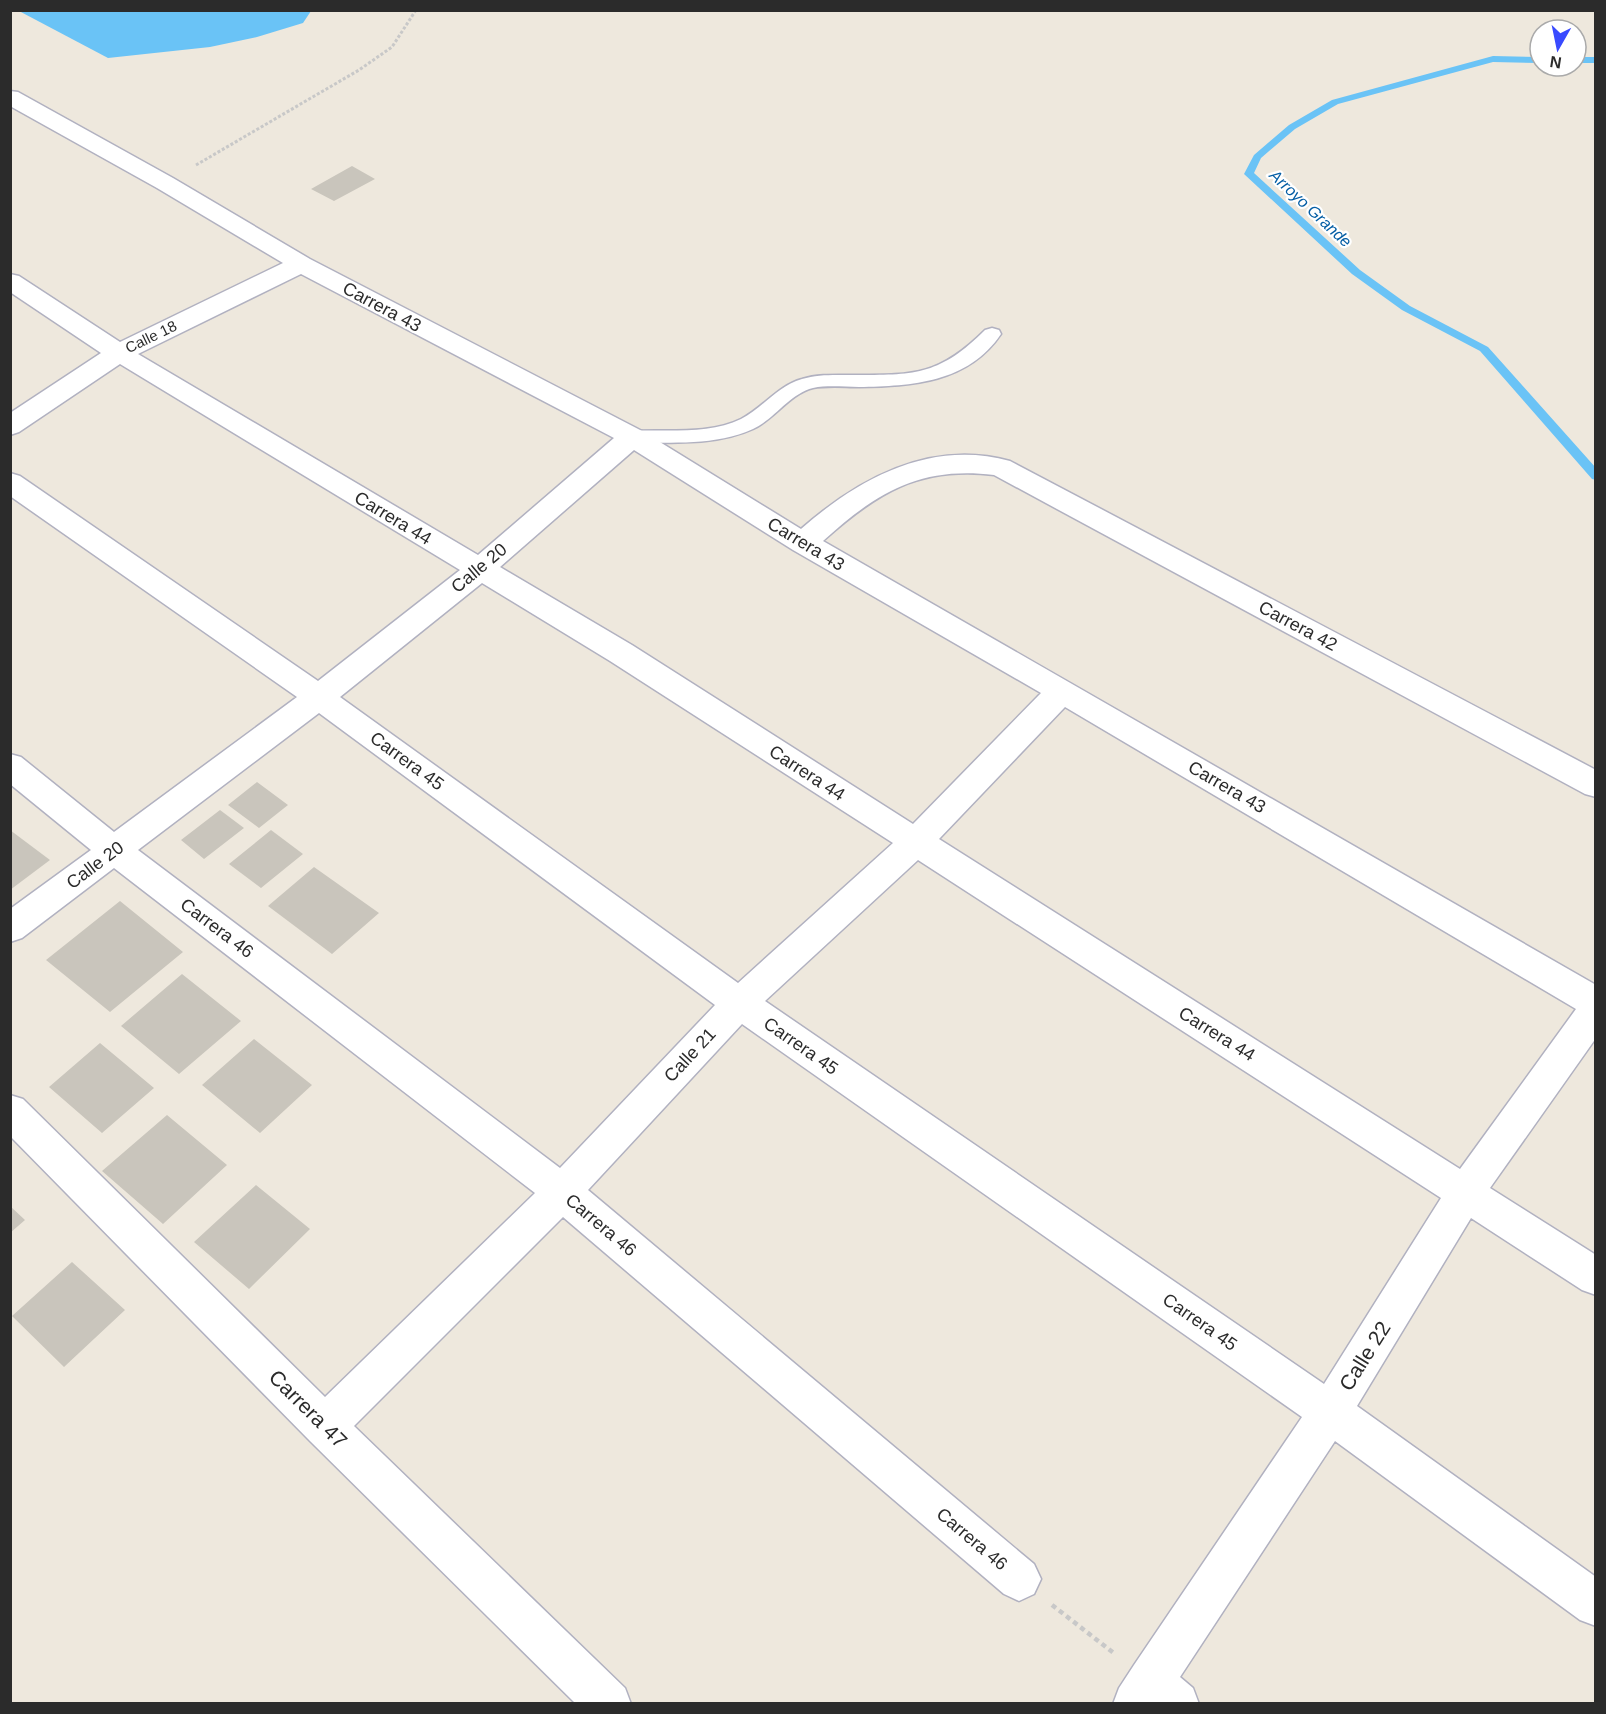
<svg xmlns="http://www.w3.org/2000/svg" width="1606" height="1714" viewBox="0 0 1606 1714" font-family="Arial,sans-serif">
<rect width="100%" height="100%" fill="#eee8dd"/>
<path fill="#6ac3f6" d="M 19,11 L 311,11 L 303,23 L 257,37 L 210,47 L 108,58 Z"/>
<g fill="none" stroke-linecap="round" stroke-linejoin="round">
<path fill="#6ac3f6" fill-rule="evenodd" d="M 1493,56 L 1540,57 L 1540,63 L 1493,62 L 1338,104 L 1295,129 L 1261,158 L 1254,173 L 1360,270 L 1410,306 L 1488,347 L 1596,468 L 1596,480 L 1592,479 L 1480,351 L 1402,310 L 1352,274 L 1244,174 L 1254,155 L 1289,125 L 1332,100 Z
M 1576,57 L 1596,57 L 1596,63 L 1576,63 Z"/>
</g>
<path fill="#c9c5bc" d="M 352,166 L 375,179 L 334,201 L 311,189 Z
M 257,782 L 288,805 L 259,828 L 228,805 Z
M 220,810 L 244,828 L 204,859 L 181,840 Z
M 10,830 L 50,860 L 10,890 Z
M 271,830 L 303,854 L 261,888 L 229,864 Z
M 314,867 L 379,913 L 332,954 L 268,906 Z
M 120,901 L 183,952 L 110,1012 L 46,960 Z
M 182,974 L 241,1021 L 179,1074 L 121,1026 Z
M 254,1039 L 312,1085 L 260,1133 L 202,1085 Z
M 100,1043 L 154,1088 L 102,1133 L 49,1087 Z
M 167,1115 L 227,1165 L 163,1224 L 102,1171 Z
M 256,1185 L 310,1229 L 249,1289 L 194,1242 Z
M 10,1206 L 25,1220 L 10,1233 Z
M 72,1262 L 125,1310 L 64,1367 L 12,1316 Z"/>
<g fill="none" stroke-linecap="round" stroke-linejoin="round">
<defs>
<path id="service" d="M 992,328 L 999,330 L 1001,334 C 968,383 912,386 859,387 C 844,387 828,385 813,388 C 789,394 775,419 753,429 C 716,446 672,442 632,443 L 625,442 L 622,437 L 625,432 L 632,431 C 666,429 709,435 741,419 C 763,408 777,386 802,379 C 818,374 835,375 852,375 C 914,375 939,376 985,330 Z"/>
<path id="minor" d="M 10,91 L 18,92 L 173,178 L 310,259 L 642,431 L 801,529 C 859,478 931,439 1010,461 L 1596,770 L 1596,797 L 1585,794 L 994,475 C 919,466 876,493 823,541 L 1596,985 L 1596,1038 L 1490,1188 L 1596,1255 L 1596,1295 L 1582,1290 L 1471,1218 L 1357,1406 L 1596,1577 L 1596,1626 L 1580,1620 L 1335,1441 L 1180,1677 L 1193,1688 L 1199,1704 L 1113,1704 L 1119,1688 L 1134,1665 L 1302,1417 L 742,1024 L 588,1190 L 1034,1564 L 1041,1579 L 1034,1594 L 1019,1601 L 1004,1594 L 563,1217 L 354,1426 L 625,1688 L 631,1704 L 576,1704 L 310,1441 L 10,1136 L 10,1095 L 23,1099 L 325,1397 L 535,1193 L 114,868 L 22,938 L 10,942 L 10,909 L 91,850 L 10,784 L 10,754 L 21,757 L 114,832 L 297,697 L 10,496 L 10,473 L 20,476 L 318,681 L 460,570 L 120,364 L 19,432 L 10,435 L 10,413 L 101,353 L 10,292 L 10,274 L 19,276 L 120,342 L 283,263 L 157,188 L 10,106 ZM 301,274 L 614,438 L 478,555 L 138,354 ZM 634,450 L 793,550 L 1041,693 L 913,824 L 632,645 L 500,567 ZM 482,583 L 610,661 L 893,843 L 738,983 L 340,697 ZM 1065,707 L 1576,1009 L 1460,1169 L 939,839 ZM 319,713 L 715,1005 L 560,1168 L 138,850 ZM 918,860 L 1441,1198 L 1324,1384 L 765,1001 Z"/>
</defs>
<use href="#service" stroke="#b1b1c0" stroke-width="3"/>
<use href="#minor" stroke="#b1b1c0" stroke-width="3"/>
<path stroke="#c8c8c8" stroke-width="3" stroke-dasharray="3 2" stroke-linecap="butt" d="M 196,165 L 359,70 L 392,47 L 416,10"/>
<path stroke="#c8c8c8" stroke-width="4.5" stroke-dasharray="5 4" stroke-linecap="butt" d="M 1052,1605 L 1115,1654"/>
<use href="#service" fill="#fff" fill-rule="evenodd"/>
<use href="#minor" fill="#fff" fill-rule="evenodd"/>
</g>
<g text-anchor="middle" stroke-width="4.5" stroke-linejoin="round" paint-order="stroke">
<g font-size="15" fill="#2b2b2b" stroke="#fff">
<text transform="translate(151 337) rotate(-26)" y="5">Calle 18</text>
</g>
<g font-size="16" font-style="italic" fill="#055ea5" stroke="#fff">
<text transform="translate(1311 208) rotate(43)" y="6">Arroyo Grande</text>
</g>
<g font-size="18" fill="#2b2b2b" stroke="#fff">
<text transform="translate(382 307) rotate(28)" y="6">Carrera 43</text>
<text transform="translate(393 518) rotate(31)" y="6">Carrera 44</text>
<text transform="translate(806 544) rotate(31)" y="6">Carrera 43</text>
<text transform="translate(479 568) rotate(-40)" y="6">Calle 20</text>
<text transform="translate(1298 626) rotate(28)" y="6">Carrera 42</text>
<text transform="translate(407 761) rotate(36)" y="6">Carrera 45</text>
<text transform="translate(807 773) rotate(33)" y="6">Carrera 44</text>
<text transform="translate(1227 787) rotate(30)" y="6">Carrera 43</text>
<text transform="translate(95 865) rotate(-37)" y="6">Calle 20</text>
<text transform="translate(217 928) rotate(37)" y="6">Carrera 46</text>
<text transform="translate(1217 1034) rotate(32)" y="6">Carrera 44</text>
<text transform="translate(801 1046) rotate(35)" y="6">Carrera 45</text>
<text transform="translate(690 1055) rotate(-47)" y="6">Calle 21</text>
<text transform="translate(601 1225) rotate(40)" y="6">Carrera 46</text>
<text transform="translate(1200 1322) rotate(35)" y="6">Carrera 45</text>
<text transform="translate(972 1539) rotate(40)" y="6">Carrera 46</text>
</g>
<g font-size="21" fill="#2b2b2b" stroke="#fff">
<text transform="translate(1365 1356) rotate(-58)" y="7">Calle 22</text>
<text transform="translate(308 1409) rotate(45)" y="7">Carrera 47</text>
</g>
</g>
<rect width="1606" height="1714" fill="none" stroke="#2b2b2b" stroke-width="24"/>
<g transform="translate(1558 48) rotate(189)"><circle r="28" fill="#ffffff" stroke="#aaaaaa" stroke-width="1.5"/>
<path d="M0-4.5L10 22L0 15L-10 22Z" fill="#394aff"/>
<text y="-9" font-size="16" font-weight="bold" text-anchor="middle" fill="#2b2b2b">N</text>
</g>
</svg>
